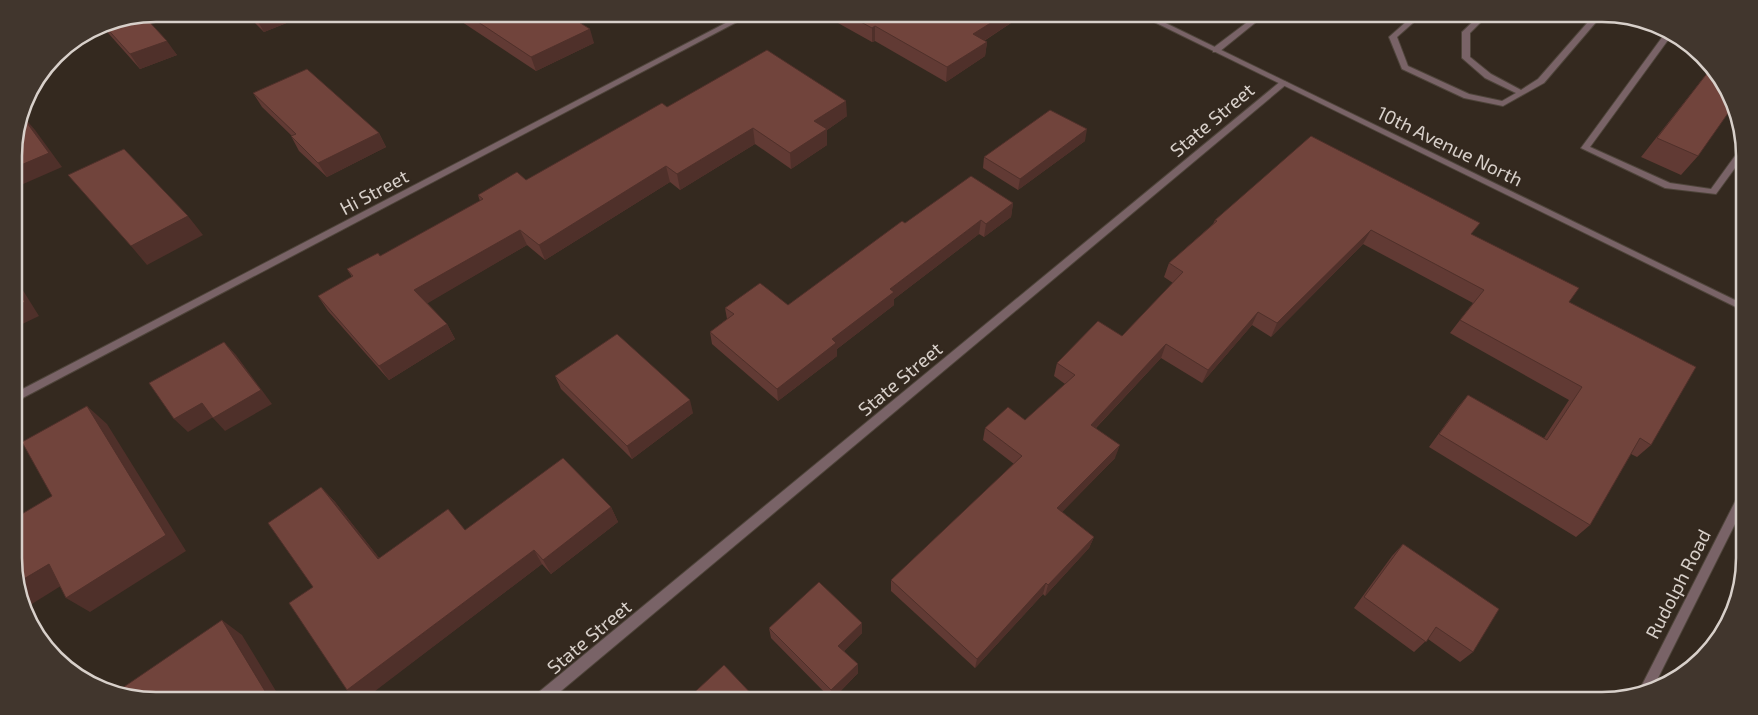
<svg xmlns="http://www.w3.org/2000/svg" width="1758" height="715" viewBox="0 0 1758 715" font-family="'Exo 2',sans-serif">
<rect width="100%" height="100%" fill="#34291f"/>
<g fill="none" stroke-linecap="round" stroke-linejoin="round">
<defs>
<path id="service" d="M 1258,14 L 1266,14 L 1219,52 L 1213,52 L 1213,48 Z
M 1415,14 L 1423,14 L 1397,37 L 1408,66 L 1469,94 L 1502,101 L 1516,93 L 1485,78 L 1462,58 L 1462,32 L 1481,14 L 1489,14 L 1470,33 L 1470,57 L 1491,74 L 1521,90 L 1538,79 L 1595,14 L 1603,14 L 1544,83 L 1503,106 L 1464,98 L 1402,69 L 1389,37 Z
M 1666,32 L 1671,36 L 1590,147 L 1670,183 L 1711,189 L 1740,149 L 1743,148 L 1743,157 L 1716,194 L 1665,188 L 1581,148 Z"/>
<path id="minor" d="M 743,14 L 752,14 L 15,402 L 15,393 Z
M 1281,81 L 1284,81 L 1288,83 L 549,701 L 533,701 L 534,696 Z
M 1744,490 L 1744,506 L 1654,686 L 1640,691 L 1642,685 L 1740,492 Z"/>
<path id="tertiary" d="M 1138,14 L 1147,14 L 1743,304 L 1744,311 Z"/>
</defs>
<use href="#service" stroke="#4e443a" stroke-width="2"/>
<use href="#minor" stroke="#4e443a" stroke-width="2"/>
<use href="#tertiary" stroke="#4e443a" stroke-width="2"/>
<use href="#service" fill="#796367" fill-rule="evenodd"/>
<use href="#minor" fill="#796367" fill-rule="evenodd"/>
<use href="#tertiary" fill="#796367" fill-rule="evenodd"/>
</g>
<path fill="#613a34" d="M 246,14 L 309,14 L 264,32 Z
M 450,14 L 566,14 L 594,43 L 536,71 Z
M 837,14 L 1018,14 L 1017,19 L 984,41 L 987,42 L 985,56 L 946,82 L 875,41 L 872,42 L 838,23 Z
M 144,16 L 177,55 L 140,69 L 101,25 Z
M 1712,67 L 1698,156 L 1681,175 L 1641,157 Z
M 253,93 L 379,133 L 386,147 L 327,177 L 299,151 L 291,136 L 292,136 L 262,107 Z
M 667,107 L 847,116 L 827,130 L 827,145 L 791,169 L 755,144 L 680,190 L 670,182 L 545,260 L 527,245 L 427,303 L 447,324 L 455,339 L 389,380 L 328,311 L 318,296 L 352,277 L 347,269 L 380,256 L 480,201 L 478,195 L 526,180 Z
M 1085,141 L 1018,190 L 983,168 L 984,157 Z
M 1013,203 L 1011,217 L 984,237 L 979,234 L 894,299 L 894,305 L 837,349 L 837,356 L 778,401 L 712,344 L 710,332 L 727,319 L 725,308 L 788,305 L 905,223 Z
M 1215,220 L 1472,235 L 1569,302 L 1651,445 L 1637,457 L 1631,454 L 1590,525 L 1576,537 L 1429,447 L 1458,407 L 1468,395 L 1544,438 L 1569,400 L 1450,333 L 1473,303 L 1363,244 L 1271,337 L 1252,325 L 1202,383 L 1161,358 L 1096,428 L 1115,458 L 1062,512 L 1094,537 L 1089,548 L 1045,596 L 1043,594 L 975,668 L 891,591 L 891,580 L 1014,464 L 983,440 L 985,428 L 1025,420 L 1065,384 L 1054,376 L 1057,363 L 1122,336 L 1173,283 L 1164,277 L 1169,263 L 1213,224 Z
M 555,376 L 693,413 L 632,459 L 561,389 Z
M 321,487 L 335,502 L 379,558 L 465,530 L 611,507 L 618,522 L 551,574 L 542,564 L 361,701 L 347,690 L 313,587 Z
M 1403,544 L 1473,652 L 1460,662 L 1428,639 L 1414,652 L 1354,608 L 1392,556 Z
M 862,623 L 862,633 L 844,651 L 858,673 L 832,700 L 771,638 L 769,628 Z"/>
<path fill="#4f302a" d="M 266,14 L 309,14 L 264,32 L 256,18 Z
M 1005,14 L 1018,14 L 1017,19 L 971,49 L 973,34 Z
M 875,26 L 875,41 L 872,42 L 872,28 Z
M 590,29 L 594,43 L 536,71 L 531,57 Z
M 167,41 L 177,55 L 140,69 L 130,54 Z
M 987,42 L 985,56 L 946,82 L 947,67 Z
M 846,101 L 847,116 L 827,130 L 827,145 L 791,169 L 790,153 L 814,121 Z
M 23,116 L 35,130 L 62,167 L 14,188 L 14,168 Z
M 753,128 L 755,144 L 680,190 L 677,174 Z
M 1087,129 L 1085,141 L 1018,190 L 1020,179 Z
M 379,133 L 386,147 L 327,177 L 318,163 Z
M 666,166 L 670,182 L 545,260 L 539,245 Z
M 1013,203 L 1011,217 L 984,237 L 986,224 Z
M 188,216 L 203,235 L 147,265 L 131,246 Z
M 981,220 L 979,234 L 894,299 L 894,305 L 837,349 L 837,356 L 778,401 L 777,389 L 832,339 L 890,289 Z
M 520,230 L 527,245 L 423,306 L 414,290 Z
M 1371,230 L 1363,244 L 1271,337 L 1277,323 Z
M 14,276 L 39,316 L 14,328 Z
M 1258,312 L 1252,325 L 1202,383 L 1208,370 Z
M 447,324 L 455,339 L 389,380 L 379,366 Z
M 224,342 L 236,355 L 272,404 L 225,431 L 213,418 Z
M 1166,344 L 1161,358 L 1087,437 L 1091,425 Z
M 690,400 L 693,413 L 632,459 L 627,446 Z
M 202,403 L 215,416 L 188,432 L 174,419 Z
M 87,406 L 107,424 L 186,551 L 90,612 L 66,598 Z
M 1120,445 L 1115,458 L 1054,520 L 1057,508 Z
M 321,487 L 335,502 L 391,573 L 378,559 Z
M 611,507 L 618,522 L 551,574 L 543,560 Z
M 1094,537 L 1089,548 L 1045,596 L 1048,585 Z
M 534,550 L 542,564 L 362,701 L 347,690 Z
M 49,564 L 72,579 L 27,607 L 17,583 Z
M 1046,583 L 1043,594 L 975,668 L 977,659 Z
M 222,620 L 242,635 L 282,701 L 271,701 Z
M 862,623 L 862,633 L 839,656 L 838,646 Z
M 858,664 L 858,673 L 832,700 L 831,690 Z"/>
<path fill="#71443c" stroke="#4f302a" d="M 251,14 L 266,14 L 256,18 Z
M 466,14 L 566,14 L 590,29 L 531,57 Z
M 846,14 L 1005,14 L 973,34 L 987,42 L 947,67 L 875,26 L 872,28 Z
M 144,16 L 167,41 L 130,54 L 103,24 Z
M 767,50 L 846,101 L 814,121 L 827,129 L 790,153 L 753,128 L 677,174 L 666,166 L 539,245 L 520,230 L 414,290 L 447,324 L 379,366 L 318,296 L 353,276 L 347,269 L 378,253 L 380,256 L 483,199 L 478,195 L 517,172 L 526,180 L 662,103 L 667,107 Z
M 1712,67 L 1715,69 L 1731,109 L 1698,156 L 1657,138 Z
M 307,69 L 379,133 L 318,163 L 291,136 L 296,134 L 253,93 Z
M 1050,110 L 1087,129 L 1020,179 L 984,157 Z
M 22,116 L 49,153 L 14,168 L 14,147 Z
M 1311,136 L 1480,223 L 1471,234 L 1579,288 L 1569,302 L 1696,367 L 1651,445 L 1640,438 L 1590,525 L 1439,434 L 1468,395 L 1547,440 L 1582,387 L 1460,320 L 1484,290 L 1371,230 L 1277,323 L 1258,312 L 1208,370 L 1166,344 L 1091,425 L 1120,445 L 1057,508 L 1094,537 L 1048,585 L 1046,583 L 977,659 L 891,580 L 1022,456 L 985,428 L 1008,407 L 1025,420 L 1075,375 L 1057,363 L 1098,321 L 1122,336 L 1183,272 L 1169,263 L 1217,221 L 1215,220 Z
M 124,149 L 188,216 L 131,246 L 68,175 Z
M 971,176 L 1013,203 L 986,224 L 981,220 L 890,289 L 894,292 L 832,339 L 836,343 L 777,389 L 710,332 L 734,314 L 725,308 L 760,283 L 788,305 L 902,221 L 905,223 Z
M 14,285 L 25,302 L 14,307 Z
M 617,334 L 690,400 L 627,446 L 555,376 Z
M 224,342 L 261,390 L 213,418 L 202,403 L 174,419 L 149,383 Z
M 87,406 L 166,535 L 66,598 L 49,564 L 17,583 L 15,577 L 15,518 L 52,496 L 22,442 Z
M 563,458 L 611,507 L 543,560 L 534,550 L 347,690 L 289,603 L 313,587 L 268,523 L 321,487 L 378,559 L 448,509 L 465,530 Z
M 1403,544 L 1499,609 L 1473,652 L 1436,627 L 1426,642 L 1364,597 Z
M 819,582 L 862,623 L 838,646 L 858,664 L 831,690 L 769,628 Z
M 222,620 L 271,701 L 156,701 L 115,693 Z
M 724,665 L 758,701 L 685,701 Z"/>
<g text-anchor="middle" stroke-width="4" stroke-linejoin="round" paint-order="stroke">
<g font-size="19" fill="#d8d0ca" stroke="#34291f">
<text transform="translate(1212 120) rotate(-40)" y="7">State Street</text>
<text transform="translate(1450 146) rotate(26)" y="7">10th Avenue North</text>
<text transform="translate(374 192) rotate(-28)" y="7">Hi Street</text>
<text transform="translate(900 379) rotate(-40)" y="7">State Street</text>
<text transform="translate(1678 584) rotate(-63)" y="7">Rudolph Road</text>
<text transform="translate(589 637) rotate(-40)" y="7">State Street</text>
</g>
</g>
<path d="M0 0H1758V715H0ZM156 22H1602A134 134 0 0 1 1736 156V558A134 134 0 0 1 1602 692H156A134 134 0 0 1 22 558V156A134 134 0 0 1 156 22Z" fill="#41362d" fill-rule="evenodd"/>
<path fill="none" stroke="#d8d0ca" stroke-width="2.5" d="M156 22H1602A134 134 0 0 1 1736 156V558A134 134 0 0 1 1602 692H156A134 134 0 0 1 22 558V156A134 134 0 0 1 156 22Z"/>
</svg>
